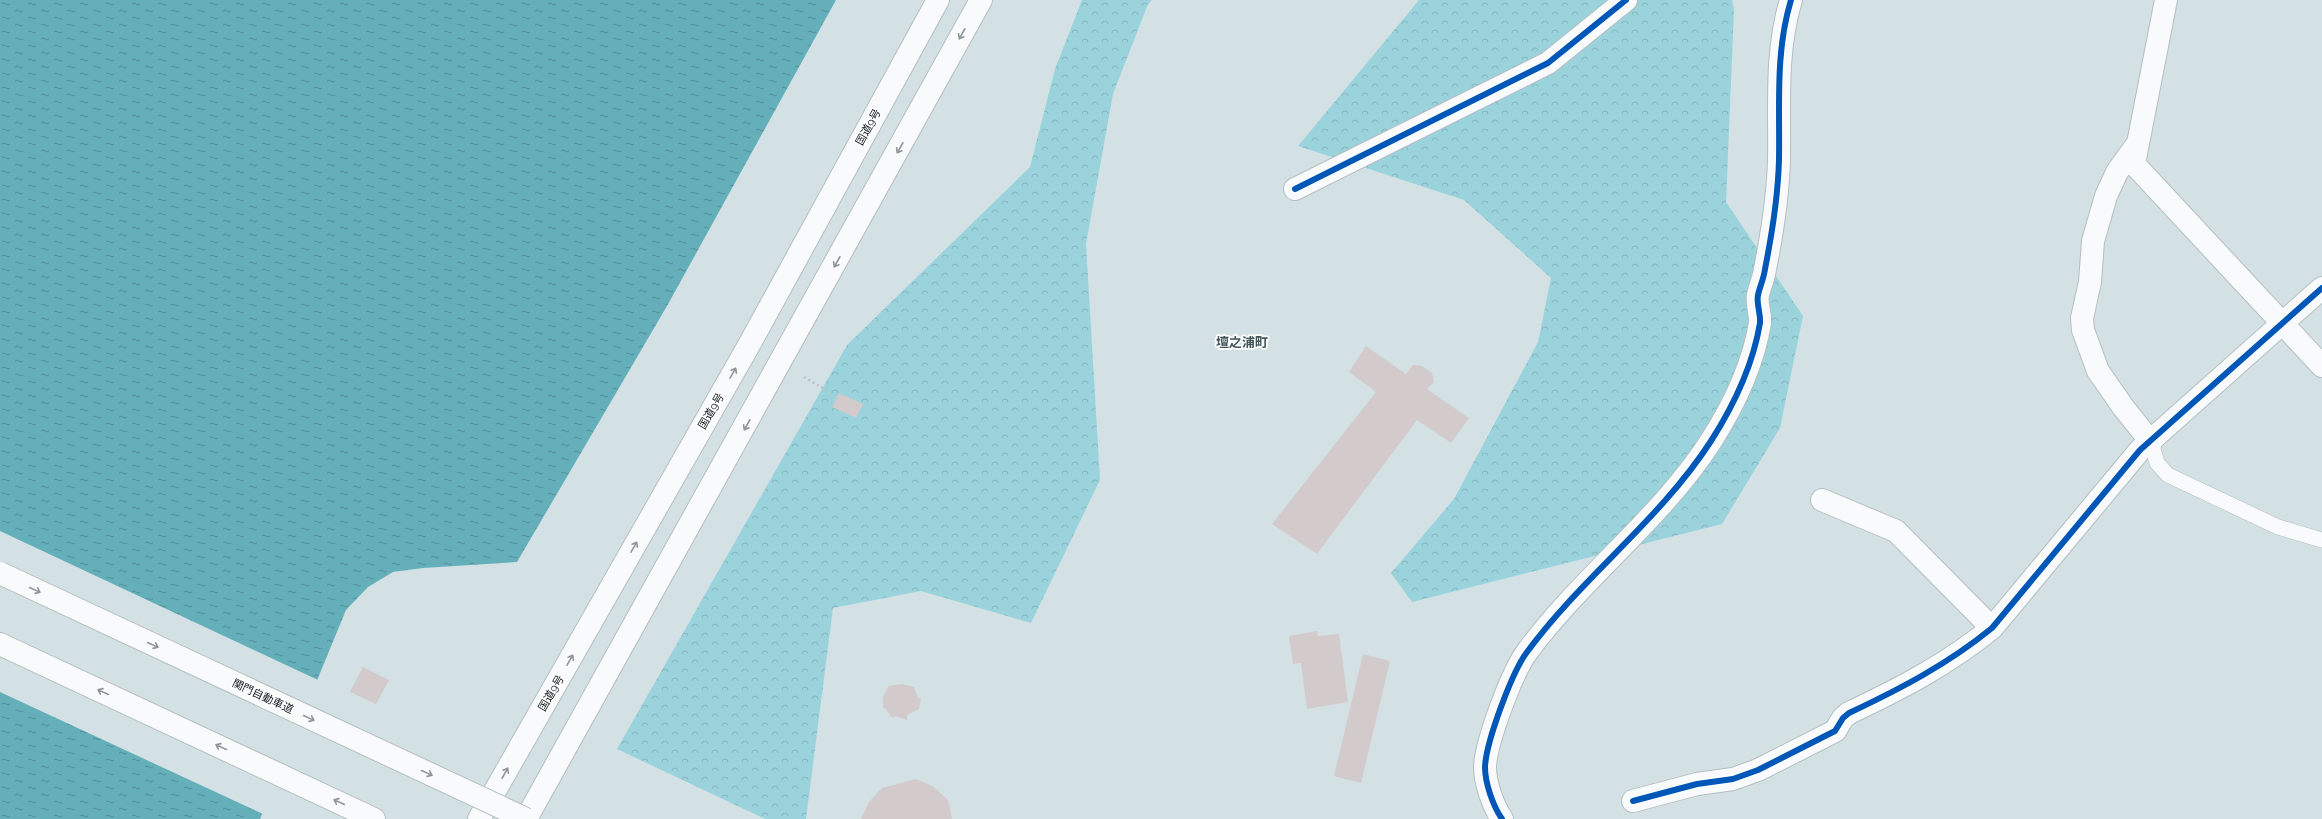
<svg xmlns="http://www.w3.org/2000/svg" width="2322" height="819" viewBox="0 0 2322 819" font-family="Raleway,'Noto Sans JP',sans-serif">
<defs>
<pattern id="forest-crowns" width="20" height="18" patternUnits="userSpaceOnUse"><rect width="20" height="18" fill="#9bd3dd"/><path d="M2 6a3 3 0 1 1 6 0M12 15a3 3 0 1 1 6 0" fill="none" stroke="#84b5bd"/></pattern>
<pattern id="water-ripples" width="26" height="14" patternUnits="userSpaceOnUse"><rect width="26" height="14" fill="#65afbb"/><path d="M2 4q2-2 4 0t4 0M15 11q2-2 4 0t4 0" fill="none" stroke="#528e97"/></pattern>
</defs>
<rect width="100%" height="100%" fill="#d3e1e4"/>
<path fill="url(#forest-crowns)" d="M 1082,0 L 1152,0 L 1148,4 L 1113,94 L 1086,244 L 1100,480 L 1031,623 L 921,591 L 833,608 L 806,819 L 765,819 L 617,749 L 847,345 L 1030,167 L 1055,69 Z
M 1419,0 L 1732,0 L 1734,9 L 1726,202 L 1803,316 L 1780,428 L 1722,524 L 1412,602 L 1391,573 L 1454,499 L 1538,342 L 1551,278 L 1464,200 L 1298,146 Z"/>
<path fill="url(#water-ripples)" d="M 0,0 L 836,0 L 667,306 L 517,562 L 423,568 L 393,572 L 368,587 L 346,610 L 260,819 L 0,819 Z"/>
<path fill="#d3e1e4" d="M 0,531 L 318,680 L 263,814 L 0,692 Z"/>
<path fill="#d3cacb" d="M 1366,346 L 1406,374 L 1413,365 L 1422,366 L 1432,373 L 1434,382 L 1427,389 L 1469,418 L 1451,443 L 1417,420 L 1317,554 L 1272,524 L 1376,392 L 1349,372 Z
M 839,393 L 863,404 L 856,418 L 832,407 Z
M 1317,631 L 1318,636 L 1339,634 L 1348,702 L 1307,709 L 1301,663 L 1293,664 L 1289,636 Z
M 1363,654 L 1390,661 L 1361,783 L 1334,776 Z
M 363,667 L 389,680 L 376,704 L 350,692 Z
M 902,684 L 914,687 L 918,698 L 921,698 L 919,709 L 907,715 L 907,720 L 895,716 L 892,718 L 885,708 L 883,708 L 883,696 L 889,686 Z
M 916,779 L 934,787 L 948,800 L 952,819 L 861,819 L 869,802 L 882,788 Z"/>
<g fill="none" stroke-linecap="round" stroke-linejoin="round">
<defs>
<path id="service" d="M 2151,442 L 2157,463 L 2168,475 L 2278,527 L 2322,540"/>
<path id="minor" d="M 2166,0 L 2134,164 L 2322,366
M 2138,143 L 2117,172 L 2106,196 L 2093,241 L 2090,282 L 2082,318 L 2083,330 L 2098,371 L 2123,407 L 2151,442
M 1295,189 L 1548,63 L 1626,0
M 1822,500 L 1896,531 L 1992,628
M 1633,801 L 1697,784 L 1733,779 L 1758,770 L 1835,731 L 1843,718 L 1849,713 C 1900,689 1948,664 1992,628 L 2140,450 L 2322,288
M 1502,819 C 1493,806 1485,783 1485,767 C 1486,742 1512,672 1527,652 C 1583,576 1660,520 1711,441 C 1734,405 1753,365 1760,323 C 1761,314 1756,304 1758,295 C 1760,286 1764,278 1765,269 C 1772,234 1778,195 1779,160 C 1780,105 1775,53 1791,0"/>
<path id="trunk" d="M 479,819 L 749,345 L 938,0
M 526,819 L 981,0"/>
<path id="motorway" d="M 0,644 L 374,819"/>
</defs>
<use href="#service" stroke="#b5bec0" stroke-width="16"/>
<use href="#minor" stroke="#b5bec0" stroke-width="24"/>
<use href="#trunk" stroke="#b5bec0" stroke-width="24"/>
<use href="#motorway" stroke="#b5bec0" stroke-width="24"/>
<path stroke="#bcc1c2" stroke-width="2.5" stroke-dasharray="2 3" stroke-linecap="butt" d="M 804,377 L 831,393"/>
<use href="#service" stroke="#f8fafb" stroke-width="15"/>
<use href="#minor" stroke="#f8fafb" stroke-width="22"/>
<use href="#trunk" stroke="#f8fafb" stroke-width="22"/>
<use href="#motorway" stroke="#f8fafb" stroke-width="22"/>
<defs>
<path id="motorway-bridge" d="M 0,573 L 526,819"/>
</defs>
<use href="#motorway-bridge" stroke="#b5bec0" stroke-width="24" stroke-linecap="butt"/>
<use href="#motorway-bridge" stroke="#f8fafb" stroke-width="22"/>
<defs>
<path id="cycleway" d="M 1295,189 L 1548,63 L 1626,0
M 1633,801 L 1697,784 L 1733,779 L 1758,770 L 1835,731 L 1843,718 L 1849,713 C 1900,689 1948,664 1992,628 L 2140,450 L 2322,288
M 1502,819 C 1493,806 1485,783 1485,767 C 1486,742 1512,672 1527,652 C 1583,576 1660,520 1711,441 C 1734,405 1753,365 1760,323 C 1761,314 1756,304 1758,295 C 1760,286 1764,278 1765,269 C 1772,234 1778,195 1779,160 C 1780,105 1775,53 1791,0"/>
</defs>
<use href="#cycleway" stroke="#fff" stroke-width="8"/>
<use href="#cycleway" stroke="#0057b8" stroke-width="6"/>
</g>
<defs><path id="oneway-shaft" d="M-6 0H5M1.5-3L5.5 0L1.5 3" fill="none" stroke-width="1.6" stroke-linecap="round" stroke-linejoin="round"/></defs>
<g stroke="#909596">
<use href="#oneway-shaft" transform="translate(962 34) rotate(119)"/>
<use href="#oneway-shaft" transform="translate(900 148) rotate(119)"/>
<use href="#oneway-shaft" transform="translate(837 262) rotate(119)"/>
<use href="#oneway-shaft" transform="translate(733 373) rotate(-60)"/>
<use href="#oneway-shaft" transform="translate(747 425) rotate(119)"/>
<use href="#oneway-shaft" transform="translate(634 547) rotate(-60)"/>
<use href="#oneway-shaft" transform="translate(35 590) rotate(25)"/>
<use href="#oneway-shaft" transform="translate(153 645) rotate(25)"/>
<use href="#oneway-shaft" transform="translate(570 660) rotate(-60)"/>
<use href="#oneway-shaft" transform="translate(103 692) rotate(-155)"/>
<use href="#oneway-shaft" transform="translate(309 718) rotate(25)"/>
<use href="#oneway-shaft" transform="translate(221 747) rotate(-155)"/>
<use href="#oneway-shaft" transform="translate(427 773) rotate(25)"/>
<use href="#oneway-shaft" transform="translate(505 773) rotate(-61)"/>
<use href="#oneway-shaft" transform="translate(339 802) rotate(-155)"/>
</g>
<g text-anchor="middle" stroke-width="3.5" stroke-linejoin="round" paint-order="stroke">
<g font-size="11" fill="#111a1b" stroke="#fff">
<text transform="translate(868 127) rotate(-61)" y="4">国道9号</text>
<text transform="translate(711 411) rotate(-60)" y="4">国道9号</text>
<text transform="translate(551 693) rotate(-60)" y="4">国道9号</text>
<text transform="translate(263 696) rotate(25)" y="4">関門自動車道</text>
</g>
<g font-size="13" font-weight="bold" fill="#415659" stroke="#fff">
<text x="1242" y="347">壇之浦町</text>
</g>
</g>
</svg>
